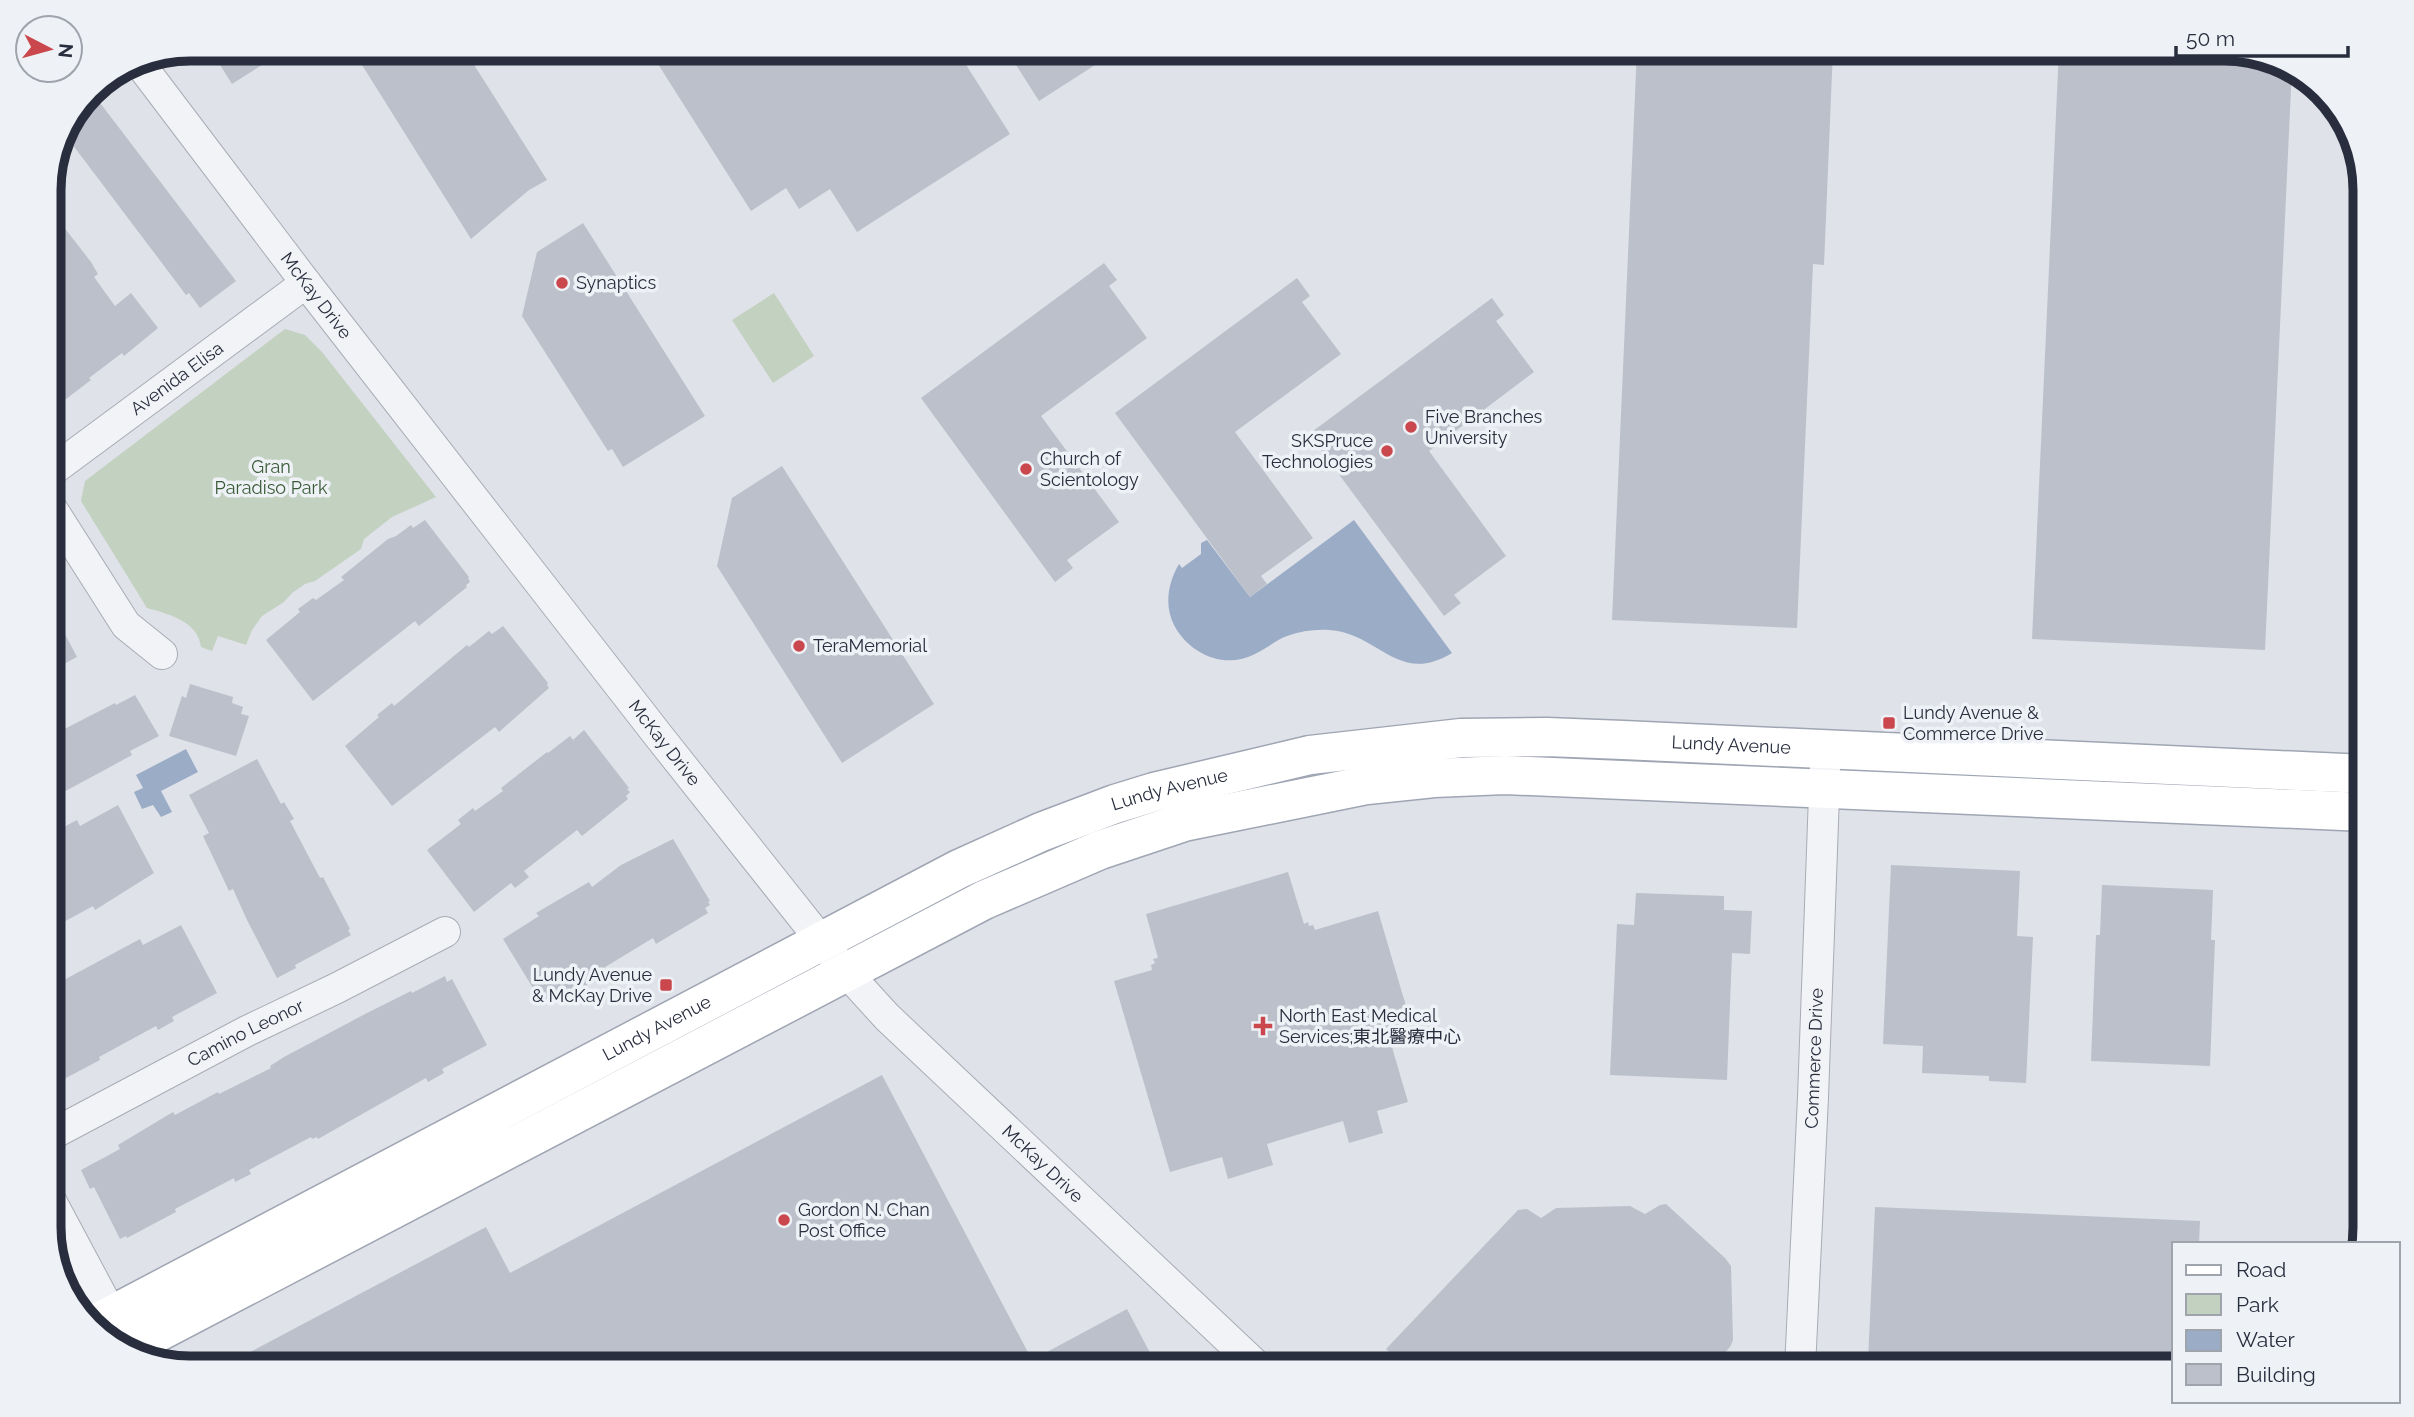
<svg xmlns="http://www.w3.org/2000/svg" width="2414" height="1417" viewBox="0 0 2414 1417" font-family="Raleway,'Noto Sans SC',sans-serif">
<rect width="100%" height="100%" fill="#dfe2e8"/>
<path fill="#c3d1c0" d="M 774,293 L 814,356 L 773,383 L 732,320 Z
M 285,329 L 305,335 L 322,352 L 436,497 L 392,517 L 364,539 L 361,549 L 315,581 L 305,584 L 292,593 L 284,602 L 262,616 L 252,630 L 246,645 L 218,636 L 212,651 L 201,647 C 198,621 168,614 147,608 L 81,501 L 85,481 Z"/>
<path fill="#9bacc7" d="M 1354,520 L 1452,653 C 1398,686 1379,633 1329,630 C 1315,629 1301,631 1287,636 C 1276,640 1266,649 1255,654 C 1225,670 1189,654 1174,625 C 1164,605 1168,583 1179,564 L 1182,568 L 1201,554 L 1201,543 L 1207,540 L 1250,597 Z
M 186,749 L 198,772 L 161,791 L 172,812 L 161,817 L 153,805 L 142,809 L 134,792 L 143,788 L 136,775 Z"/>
<path fill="#bcc0ca" d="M 210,49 L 287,49 L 232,84 Z
M 352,49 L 464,49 L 547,180 L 529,190 L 471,239 Z
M 680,49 L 956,49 L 1010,134 L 857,232 L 830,189 L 799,209 L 786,188 L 751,211 L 658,64 Z
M 1006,49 L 1120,49 L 1039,101 Z
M 1637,49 L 1833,49 L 1824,265 L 1813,264 L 1797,628 L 1612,620 Z
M 2059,49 L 2223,49 L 2292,67 L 2265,650 L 2032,639 Z
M 91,91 L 236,281 L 200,308 L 189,293 L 186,295 L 63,132 Z
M 49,208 L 91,262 L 98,274 L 94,277 L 115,306 L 131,293 L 158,328 L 124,356 L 122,353 L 89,378 L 91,380 L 49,412 Z
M 583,223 L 705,416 L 623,467 L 612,449 L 608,451 L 522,316 L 537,252 Z
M 1104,263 L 1117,280 L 1109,286 L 1147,338 L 1041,416 L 1119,522 L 1067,560 L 1073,568 L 1055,582 L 921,398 Z
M 1297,278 L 1310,296 L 1302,302 L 1341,354 L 1235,432 L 1313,538 L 1261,576 L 1267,584 L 1250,597 L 1115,413 Z
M 1492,298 L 1504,315 L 1496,321 L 1534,372 L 1429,451 L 1506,556 L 1454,595 L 1461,603 L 1444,616 L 1309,434 Z
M 782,466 L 934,704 L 842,763 L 717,566 L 732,498 Z
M 425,520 L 469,577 L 468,578 L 470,582 L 466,585 L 467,587 L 419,626 L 415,621 L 313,701 L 266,640 L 300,612 L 298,609 L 313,598 L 316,600 L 344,580 L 341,577 L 388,539 L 396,536 L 411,525 L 413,528 Z
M 49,604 L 77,657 L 49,672 Z
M 503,626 L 548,683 L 547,685 L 549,688 L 499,732 L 495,727 L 392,806 L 345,746 L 379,717 L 377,715 L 392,703 L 394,706 L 467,645 L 469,647 L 489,631 L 492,634 Z
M 190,684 L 233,697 L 232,703 L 243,707 L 241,714 L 249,716 L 236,756 L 169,736 L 182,696 L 186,698 Z
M 135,695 L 159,736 L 130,751 L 132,755 L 99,773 L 58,795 L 56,790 L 49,794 L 49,737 L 115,703 L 116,705 Z
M 584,730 L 629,788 L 627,789 L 630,792 L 626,796 L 628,799 L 582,836 L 577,830 L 524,871 L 529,877 L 515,888 L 511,883 L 474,912 L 427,850 L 461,824 L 458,820 L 473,808 L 475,811 L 503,791 L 501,788 L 547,752 L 548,753 L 570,736 L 573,740 Z
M 257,759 L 281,804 L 284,802 L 294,819 L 290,821 L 320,878 L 323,877 L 350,929 L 348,930 L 351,935 L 295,965 L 296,968 L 277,978 L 247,920 L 233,889 L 229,891 L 203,836 L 209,833 L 189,795 Z
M 118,805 L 154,873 L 95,910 L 93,906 L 49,930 L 49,841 L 61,835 L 58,830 L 77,820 L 80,826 Z
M 673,839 L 710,901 L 708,902 L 710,905 L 705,908 L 708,913 L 656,944 L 653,938 L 597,972 L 600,977 L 583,987 L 581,983 L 544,1006 L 503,939 L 539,916 L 536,913 L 553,903 L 589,882 L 592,887 L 621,865 Z
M 1891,865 L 2020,871 L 2017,936 L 2033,937 L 2026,1083 L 1989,1081 L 1989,1076 L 1922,1073 L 1923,1046 L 1883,1044 Z
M 1288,872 L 1304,924 L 1308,922 L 1309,926 L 1313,925 L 1315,930 L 1378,911 L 1411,1023 L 1387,1030 L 1408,1102 L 1377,1111 L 1383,1133 L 1349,1143 L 1343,1121 L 1267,1144 L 1273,1165 L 1228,1179 L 1222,1157 L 1170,1172 L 1114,981 L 1152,970 L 1151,965 L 1155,963 L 1153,959 L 1158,958 L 1146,914 Z
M 2102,885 L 2213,890 L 2211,940 L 2215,940 L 2210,1066 L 2091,1061 L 2096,935 L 2100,935 Z
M 1636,893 L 1724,896 L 1724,910 L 1752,911 L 1750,954 L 1732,953 L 1727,1080 L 1610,1075 L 1617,924 L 1634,925 Z
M 181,925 L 217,993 L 172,1017 L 174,1021 L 158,1030 L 156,1026 L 99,1057 L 100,1060 L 49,1087 L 49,988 L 140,939 L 143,945 Z
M 445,976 L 447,982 L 452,979 L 487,1045 L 442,1069 L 444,1073 L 428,1082 L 426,1078 L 318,1139 L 317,1137 L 312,1139 L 311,1137 L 249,1170 L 251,1174 L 235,1182 L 234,1178 L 175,1209 L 176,1212 L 127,1238 L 126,1236 L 120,1239 L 94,1187 L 90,1189 L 81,1170 L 120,1149 L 118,1145 L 173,1112 L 175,1115 L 218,1092 L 219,1094 L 271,1068 L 270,1066 L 284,1057 L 367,1013 L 411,991 L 412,993 Z
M 882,1075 L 1032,1360 L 1127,1309 L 1158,1368 L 220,1368 L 486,1227 L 510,1273 Z
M 1666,1204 L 1725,1258 L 1731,1266 L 1733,1340 L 1730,1347 L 1711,1368 L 1406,1368 L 1386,1349 L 1518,1210 L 1527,1209 L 1541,1218 L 1556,1208 L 1630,1206 L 1645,1214 L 1660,1205 Z
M 1875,1207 L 2200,1221 L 2199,1244 L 2174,1244 L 2174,1368 L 2014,1368 L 1868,1361 Z"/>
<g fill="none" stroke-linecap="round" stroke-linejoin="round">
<defs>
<g id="minor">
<path id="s1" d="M 137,60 L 306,283 L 661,739 L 846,972 L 887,1017 L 1259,1368"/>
<path id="s2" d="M 49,473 L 306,283"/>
<path d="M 49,504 L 126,625 L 162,654"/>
<path id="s3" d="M 49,1136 L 247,1031 L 337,988 L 445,932"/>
<path d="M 49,1197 L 112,1315"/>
<path id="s4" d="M 1800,1368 L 1813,1097 L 1825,768"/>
</g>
<g id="major">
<path id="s5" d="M 95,1324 L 959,869 L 1041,832 L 1115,804 L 1154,792 L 1310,755 L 1461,738 L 1547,737 L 1623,740 L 2365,774"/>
<path d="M 124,1350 L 984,900 L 1100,850 L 1184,822 L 1367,785 L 1434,778 L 1505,775 L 2365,812"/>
</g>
</defs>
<use href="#minor" stroke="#a8acb5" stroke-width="32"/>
<use href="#major" stroke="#9fa5b3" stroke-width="41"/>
<use href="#minor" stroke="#f2f3f6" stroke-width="30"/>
<use href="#major" stroke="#fff" stroke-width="38"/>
</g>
<g fill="#ca474d" stroke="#eef1f5" stroke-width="2.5">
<circle cx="562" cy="283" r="7"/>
<circle cx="1411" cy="427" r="7"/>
<circle cx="1387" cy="451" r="7"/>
<circle cx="1026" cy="469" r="7"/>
<circle cx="799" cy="646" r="7"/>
<rect x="1882" y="716" width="14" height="14" rx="3.5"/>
<rect x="659" y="978" width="14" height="14" rx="3.5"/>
<path d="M1259.5 1015.5h7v7h7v7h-7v7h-7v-7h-7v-7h7z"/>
<circle cx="784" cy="1220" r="7"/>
</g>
<g text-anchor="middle" stroke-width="7" stroke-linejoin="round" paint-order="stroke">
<g font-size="18" fill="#282e3e" stroke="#eef1f5" text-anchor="start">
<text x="576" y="289">Synaptics</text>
<text x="1425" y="423">Five Branches<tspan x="1425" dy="21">University</tspan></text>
<text x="1373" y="447" text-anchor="end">SKSPruce<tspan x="1373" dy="21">Technologies</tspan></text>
<text x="1040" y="465">Church of<tspan x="1040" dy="21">Scientology</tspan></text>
<text x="813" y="652">TeraMemorial</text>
<text x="1903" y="719">Lundy Avenue &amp;<tspan x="1903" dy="21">Commerce Drive</tspan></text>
<text x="652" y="981" text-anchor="end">Lundy Avenue<tspan x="652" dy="21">&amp; McKay Drive</tspan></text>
<text x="1279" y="1022">North East Medical<tspan x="1279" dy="21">Services;東北醫療中心</tspan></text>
<text x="798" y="1216">Gordon N. Chan<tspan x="798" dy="21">Post Office</tspan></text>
</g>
<g font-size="18" fill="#282e3e" stroke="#eef1f5">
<text dy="6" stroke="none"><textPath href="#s1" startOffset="296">McKay Drive</textPath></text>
<text dy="6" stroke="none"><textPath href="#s2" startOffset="159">Avenida Elisa</textPath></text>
<text dy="6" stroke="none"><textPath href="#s1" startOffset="863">McKay Drive</textPath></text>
<text dy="6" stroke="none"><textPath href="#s5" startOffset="1769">Lundy Avenue</textPath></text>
<text dy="6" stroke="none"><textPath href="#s5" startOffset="1202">Lundy Avenue</textPath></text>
<text dy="6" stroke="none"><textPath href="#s5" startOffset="635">Lundy Avenue</textPath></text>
<text dy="6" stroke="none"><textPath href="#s3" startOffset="222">Camino Leonor</textPath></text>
<text dy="6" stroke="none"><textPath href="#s4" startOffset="310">Commerce Drive</textPath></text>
<text dy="6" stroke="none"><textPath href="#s1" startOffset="1430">McKay Drive</textPath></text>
</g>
<g font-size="18" fill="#395a36" stroke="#eef1f5">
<text x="271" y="473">Gran<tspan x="271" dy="21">Paradiso Park</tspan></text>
</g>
</g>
<path d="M0 0H2414V1417H0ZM190 61H2224A129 129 0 0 1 2353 190V1227A129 129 0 0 1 2224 1356H190A129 129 0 0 1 61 1227V190A129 129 0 0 1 190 61Z" fill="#eef1f5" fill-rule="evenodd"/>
<path fill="none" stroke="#282e3e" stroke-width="9" d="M190 61H2224A129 129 0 0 1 2353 190V1227A129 129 0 0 1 2224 1356H190A129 129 0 0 1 61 1227V190A129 129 0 0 1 190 61Z"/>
<rect x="2172" y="1242" width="228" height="161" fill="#eef1f5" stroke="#9fa3ac" stroke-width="2"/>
<rect x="2186" y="1265" width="35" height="10" fill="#ffffff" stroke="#9fa3ac" stroke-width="2"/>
<text x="2236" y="1277" font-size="21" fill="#282e3e">Road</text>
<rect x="2186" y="1294" width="35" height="21" fill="#c3d1c0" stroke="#9fa3ac" stroke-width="2"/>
<text x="2236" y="1312" font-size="21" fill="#282e3e">Park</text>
<rect x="2186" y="1330" width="35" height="21" fill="#9bacc7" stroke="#9fa3ac" stroke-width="2"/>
<text x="2236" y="1347" font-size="21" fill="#282e3e">Water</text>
<rect x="2186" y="1364" width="35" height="21" fill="#bcc0ca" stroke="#9fa3ac" stroke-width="2"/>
<text x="2236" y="1382" font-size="21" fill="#282e3e">Building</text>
<g transform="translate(49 49) rotate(96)"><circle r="33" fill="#eef1f5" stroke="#9fa3ac" stroke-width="2"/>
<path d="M0-5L12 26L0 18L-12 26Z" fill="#ca474d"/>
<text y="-10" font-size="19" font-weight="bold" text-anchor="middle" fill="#282e3e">N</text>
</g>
<path d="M2176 46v10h172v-10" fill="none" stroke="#282e3e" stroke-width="3.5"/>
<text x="2186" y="46" font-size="21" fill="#282e3e" stroke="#eef1f5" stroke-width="5" paint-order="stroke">50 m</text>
</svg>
